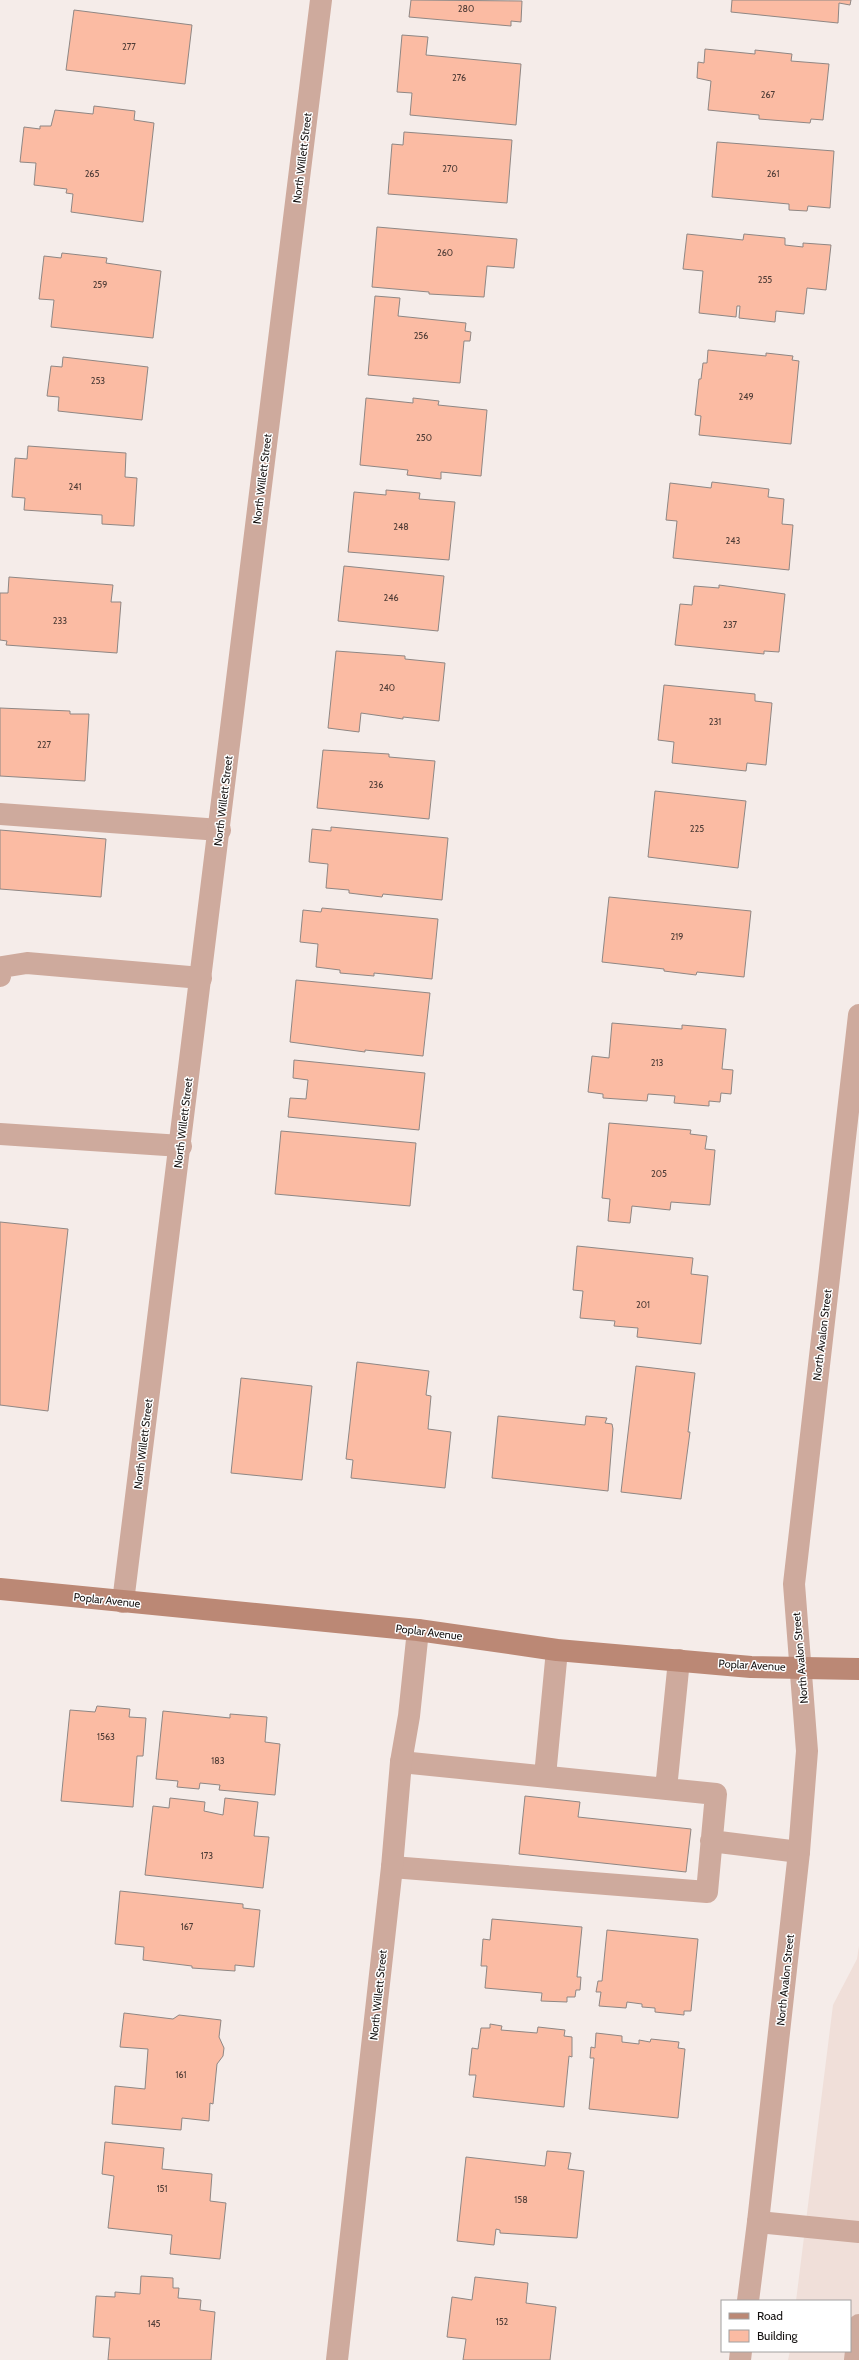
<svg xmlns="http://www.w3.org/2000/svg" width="859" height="2360" viewBox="0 0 859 2360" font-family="Cabin,sans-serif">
<rect width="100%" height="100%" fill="#f5ece9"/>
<path fill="#f0dfd9" d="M 859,1946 L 859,2360 L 788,2360 L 790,2351 L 850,2351 L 850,2301 L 796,2301 L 833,2005 L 857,1959 Z"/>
<path fill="#fbbba3" stroke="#8f8784" d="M 411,0 L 522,1 L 521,22 L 511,21 L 511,26 L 409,17 Z
M 732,0 L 851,0 L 850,5 L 839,3 L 838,23 L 731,12 Z
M 74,10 L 192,25 L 185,84 L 66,70 Z
M 402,35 L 428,37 L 426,55 L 521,64 L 516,125 L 410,115 L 412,93 L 397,92 Z
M 705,49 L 755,54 L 755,50 L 792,54 L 791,61 L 829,64 L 823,120 L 811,119 L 810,123 L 759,119 L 759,115 L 708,110 L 711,81 L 697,78 L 698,62 L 704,63 Z
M 94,106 L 135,111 L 134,120 L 154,123 L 143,222 L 71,212 L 73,194 L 66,193 L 67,189 L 34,185 L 36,163 L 20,162 L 24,127 L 40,129 L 40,126 L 51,126 L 55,110 L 93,114 Z
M 404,132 L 512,140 L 507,203 L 388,194 L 392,144 L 403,145 Z
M 717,142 L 834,151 L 830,208 L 808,206 L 807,211 L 789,210 L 789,204 L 712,197 Z
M 377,227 L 517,239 L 514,268 L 487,266 L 484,297 L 429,294 L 429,292 L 372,287 Z
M 687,234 L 743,240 L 744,234 L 785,238 L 785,245 L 803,247 L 803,243 L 831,245 L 826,290 L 807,288 L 804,314 L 776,311 L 775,322 L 739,318 L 740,306 L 737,306 L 736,317 L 699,313 L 703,271 L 683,269 Z
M 62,253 L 107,258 L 106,263 L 161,271 L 153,338 L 51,327 L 54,300 L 39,299 L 44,256 L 61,258 Z
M 375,296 L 400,298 L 398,316 L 466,323 L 465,331 L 471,332 L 470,341 L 464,341 L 460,383 L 368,375 Z
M 708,350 L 766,356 L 766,353 L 793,356 L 792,360 L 799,361 L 791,444 L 699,435 L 701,416 L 695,415 L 699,379 L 701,379 L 703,363 L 707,363 Z
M 63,357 L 148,367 L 142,420 L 58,411 L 59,397 L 47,396 L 51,366 L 62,367 Z
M 366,398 L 413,403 L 413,398 L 439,401 L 438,405 L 487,410 L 481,476 L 441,472 L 441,479 L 407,475 L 408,470 L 360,465 Z
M 28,446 L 126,453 L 125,477 L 137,478 L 134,526 L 102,524 L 102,515 L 24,510 L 25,498 L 12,497 L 15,458 L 27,459 Z
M 712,482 L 769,489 L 768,497 L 784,499 L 782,524 L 793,525 L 789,570 L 673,558 L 677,521 L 666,520 L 670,483 L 711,488 Z
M 386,490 L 420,493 L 419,499 L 455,502 L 449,560 L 348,552 L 354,492 L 386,495 Z
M 344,566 L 444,576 L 438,631 L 338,621 Z
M 9,577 L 113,585 L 111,602 L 121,602 L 117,653 L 6,645 L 7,641 L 0,640 L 0,593 L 8,593 Z
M 719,585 L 785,594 L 779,652 L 764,651 L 764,654 L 675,645 L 680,604 L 692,605 L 694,586 L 719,588 Z
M 336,651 L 405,656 L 405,659 L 445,663 L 439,721 L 403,717 L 403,719 L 361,713 L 359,732 L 328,728 Z
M 664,685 L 755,694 L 755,701 L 772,703 L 766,765 L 747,763 L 746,771 L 672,763 L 674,742 L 658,740 Z
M 0,708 L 70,711 L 70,714 L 89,714 L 85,781 L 0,776 Z
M 323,750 L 389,754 L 389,757 L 435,761 L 429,819 L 317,808 Z
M 655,791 L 746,801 L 738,868 L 648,857 Z
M 331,827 L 448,838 L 442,900 L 383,894 L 382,897 L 349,893 L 349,890 L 326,888 L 328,864 L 309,862 L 312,829 L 331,831 Z
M 0,830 L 106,839 L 101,897 L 0,889 Z
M 609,897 L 751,911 L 744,977 L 697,972 L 696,975 L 664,971 L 664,969 L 602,962 Z
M 322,908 L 438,919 L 432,979 L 374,973 L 374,976 L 340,973 L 340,970 L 316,967 L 318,944 L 300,942 L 303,910 L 321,912 Z
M 296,980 L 430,993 L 423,1056 L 365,1050 L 365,1052 L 290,1042 Z
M 612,1023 L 682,1029 L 682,1025 L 726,1029 L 722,1069 L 733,1070 L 731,1094 L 721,1093 L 720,1102 L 709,1101 L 709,1106 L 674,1103 L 675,1096 L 648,1094 L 647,1101 L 603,1098 L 603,1094 L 588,1092 L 592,1056 L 609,1058 Z
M 294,1060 L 425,1073 L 419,1130 L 288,1117 L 290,1098 L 306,1099 L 308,1080 L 293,1078 Z
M 609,1123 L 691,1130 L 690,1134 L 707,1136 L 705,1149 L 715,1150 L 710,1205 L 671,1202 L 670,1210 L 632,1206 L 630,1223 L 608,1221 L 610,1199 L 602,1198 Z
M 281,1131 L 416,1143 L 410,1206 L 275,1194 Z
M 0,1222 L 68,1229 L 48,1411 L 0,1405 Z
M 577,1246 L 693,1258 L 691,1274 L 708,1276 L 701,1344 L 637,1337 L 638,1328 L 614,1326 L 615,1321 L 580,1318 L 583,1291 L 573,1290 Z
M 357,1362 L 429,1371 L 426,1395 L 431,1396 L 428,1429 L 451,1432 L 445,1488 L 351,1478 L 353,1460 L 346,1459 Z
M 636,1366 L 695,1373 L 688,1432 L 690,1432 L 681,1499 L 621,1492 Z
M 241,1378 L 312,1386 L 302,1480 L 231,1473 Z
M 498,1416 L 585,1425 L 586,1416 L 607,1418 L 605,1423 L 612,1424 L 613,1429 L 608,1491 L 492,1478 Z
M 97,1706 L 130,1709 L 129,1717 L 146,1718 L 143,1756 L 137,1756 L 133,1807 L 61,1801 L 70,1710 L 95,1712 Z
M 163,1711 L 230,1718 L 230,1714 L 267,1717 L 265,1742 L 280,1744 L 275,1795 L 219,1790 L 220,1785 L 200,1783 L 199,1789 L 177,1787 L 178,1781 L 156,1779 Z
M 525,1796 L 580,1802 L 578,1817 L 691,1829 L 686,1872 L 519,1854 Z
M 170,1798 L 205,1802 L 204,1811 L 223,1815 L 225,1798 L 258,1802 L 254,1836 L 269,1837 L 263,1888 L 145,1875 L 153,1806 L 169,1808 Z
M 120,1891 L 243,1904 L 243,1908 L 260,1910 L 254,1967 L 235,1965 L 235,1971 L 192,1968 L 192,1966 L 143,1960 L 144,1947 L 115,1944 Z
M 492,1919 L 582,1927 L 577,1977 L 581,1977 L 580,1990 L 576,1990 L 575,1997 L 567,1997 L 567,2002 L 541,2001 L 542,1993 L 485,1988 L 487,1966 L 481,1966 L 483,1939 L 490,1940 Z
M 607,1930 L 698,1939 L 691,2011 L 684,2011 L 684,2015 L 655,2012 L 655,2008 L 642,2007 L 642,2004 L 627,2002 L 626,2008 L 599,2006 L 601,1992 L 596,1992 L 598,1981 L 602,1981 Z
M 124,2013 L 173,2019 L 179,2015 L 221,2020 L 219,2037 L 224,2048 L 223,2056 L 217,2064 L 213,2104 L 210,2103 L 209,2121 L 182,2118 L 181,2130 L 112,2124 L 115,2086 L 145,2089 L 148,2049 L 120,2047 Z
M 490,2024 L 502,2026 L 501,2030 L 537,2033 L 538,2027 L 565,2030 L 564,2036 L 572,2037 L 572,2057 L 569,2056 L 564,2107 L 473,2097 L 476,2075 L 469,2075 L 472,2048 L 478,2049 L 481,2028 L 490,2028 Z
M 596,2033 L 622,2036 L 622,2042 L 639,2044 L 639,2040 L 650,2042 L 651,2039 L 679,2042 L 678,2048 L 685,2049 L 678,2118 L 589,2109 L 594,2058 L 590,2058 L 591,2047 L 595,2048 Z
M 105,2142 L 164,2148 L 162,2169 L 212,2174 L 210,2201 L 226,2203 L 220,2259 L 170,2254 L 172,2235 L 108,2228 L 114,2176 L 102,2174 Z
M 547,2151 L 571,2153 L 568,2169 L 584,2171 L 577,2238 L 500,2233 L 500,2230 L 496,2229 L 494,2245 L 457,2241 L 466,2157 L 545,2166 Z
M 141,2276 L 173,2278 L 173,2288 L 179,2288 L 178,2298 L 201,2300 L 200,2310 L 215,2312 L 211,2360 L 108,2360 L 110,2338 L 93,2337 L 96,2296 L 115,2297 L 115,2292 L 140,2294 Z
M 475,2277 L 528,2283 L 526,2303 L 556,2307 L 550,2360 L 463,2360 L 466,2339 L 447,2337 L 452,2297 L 472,2300 Z"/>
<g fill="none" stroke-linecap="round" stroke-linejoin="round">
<path stroke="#ceaa9d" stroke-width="22" d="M 0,814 L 220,830
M 0,976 L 2,967 L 27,963 L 201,978
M 0,1134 L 181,1146
M 545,1776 L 557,1650
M 666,1789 L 679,1660
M 711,1841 L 799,1852
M 392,1867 L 707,1892 L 716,1794 L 401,1762
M 758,2222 L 859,2232
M 855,2360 L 859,2325"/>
<path stroke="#ceaa9d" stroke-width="22" d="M 123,1602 L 321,0
M 748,2301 L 758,2222 L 799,1852 L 807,1751 L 794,1584 L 859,1015
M 337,2360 L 392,1867 L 401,1762 L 409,1716 L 418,1630
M 740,2360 L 741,2351"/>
<path stroke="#bb8875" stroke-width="22" d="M 0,1589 L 418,1630 L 557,1650 L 751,1667 L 859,1669"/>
</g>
<g text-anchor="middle" stroke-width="3" stroke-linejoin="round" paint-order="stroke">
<g font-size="9" fill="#4e3c36">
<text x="466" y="12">280</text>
<text x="129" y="50">277</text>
<text x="459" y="81">276</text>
<text x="768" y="98">267</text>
<text x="450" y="172">270</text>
<text x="92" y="177">265</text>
<text x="773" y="177">261</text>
<text x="445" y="256">260</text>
<text x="765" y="283">255</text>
<text x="100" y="288">259</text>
<text x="421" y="339">256</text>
<text x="98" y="384">253</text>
<text x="746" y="400">249</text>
<text x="424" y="441">250</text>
<text x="75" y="490">241</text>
<text x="401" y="530">248</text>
<text x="733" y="544">243</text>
<text x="391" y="601">246</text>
<text x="60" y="624">233</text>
<text x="730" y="628">237</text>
<text x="387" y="691">240</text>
<text x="715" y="725">231</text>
<text x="44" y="748">227</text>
<text x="376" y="788">236</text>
<text x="697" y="832">225</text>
<text x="677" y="940">219</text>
<text x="657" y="1066">213</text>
<text x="659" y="1177">205</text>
<text x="643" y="1308">201</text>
<text x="106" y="1740">1563</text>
<text x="218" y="1764">183</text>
<text x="207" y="1859">173</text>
<text x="187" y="1930">167</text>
<text x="181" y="2078">161</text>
<text x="162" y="2192">151</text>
<text x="521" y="2203">158</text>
<text x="502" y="2325">152</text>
<text x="154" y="2327">145</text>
</g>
<g font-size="11" fill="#151211" stroke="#fff">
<text transform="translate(302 158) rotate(-83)" y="4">North Willett Street</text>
<text transform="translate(262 479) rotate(-83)" y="4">North Willett Street</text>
<text transform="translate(223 801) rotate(-83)" y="4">North Willett Street</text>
<text transform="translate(183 1123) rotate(-83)" y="4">North Willett Street</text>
<text transform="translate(822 1335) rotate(-83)" y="4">North Avalon Street</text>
<text transform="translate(143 1444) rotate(-83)" y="4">North Willett Street</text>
<text transform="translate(107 1600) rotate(6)" y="4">Poplar Avenue</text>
<text transform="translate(429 1632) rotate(7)" y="4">Poplar Avenue</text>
<text transform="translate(800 1658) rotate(-95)" y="4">North Avalon Street</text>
<text transform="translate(752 1665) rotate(3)" y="4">Poplar Avenue</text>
<text transform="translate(785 1980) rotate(-84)" y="4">North Avalon Street</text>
<text transform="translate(378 1995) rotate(-84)" y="4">North Willett Street</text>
</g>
</g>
<rect x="721" y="2300" width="130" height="52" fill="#ffffff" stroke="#a1a0a0"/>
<rect x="729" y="2313" width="20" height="6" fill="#bb8875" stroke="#a1a0a0"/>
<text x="757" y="2320" font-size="12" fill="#151211">Road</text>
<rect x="729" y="2330" width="20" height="12" fill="#fbbba3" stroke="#a1a0a0"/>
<text x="757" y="2340" font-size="12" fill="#151211">Building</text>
</svg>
